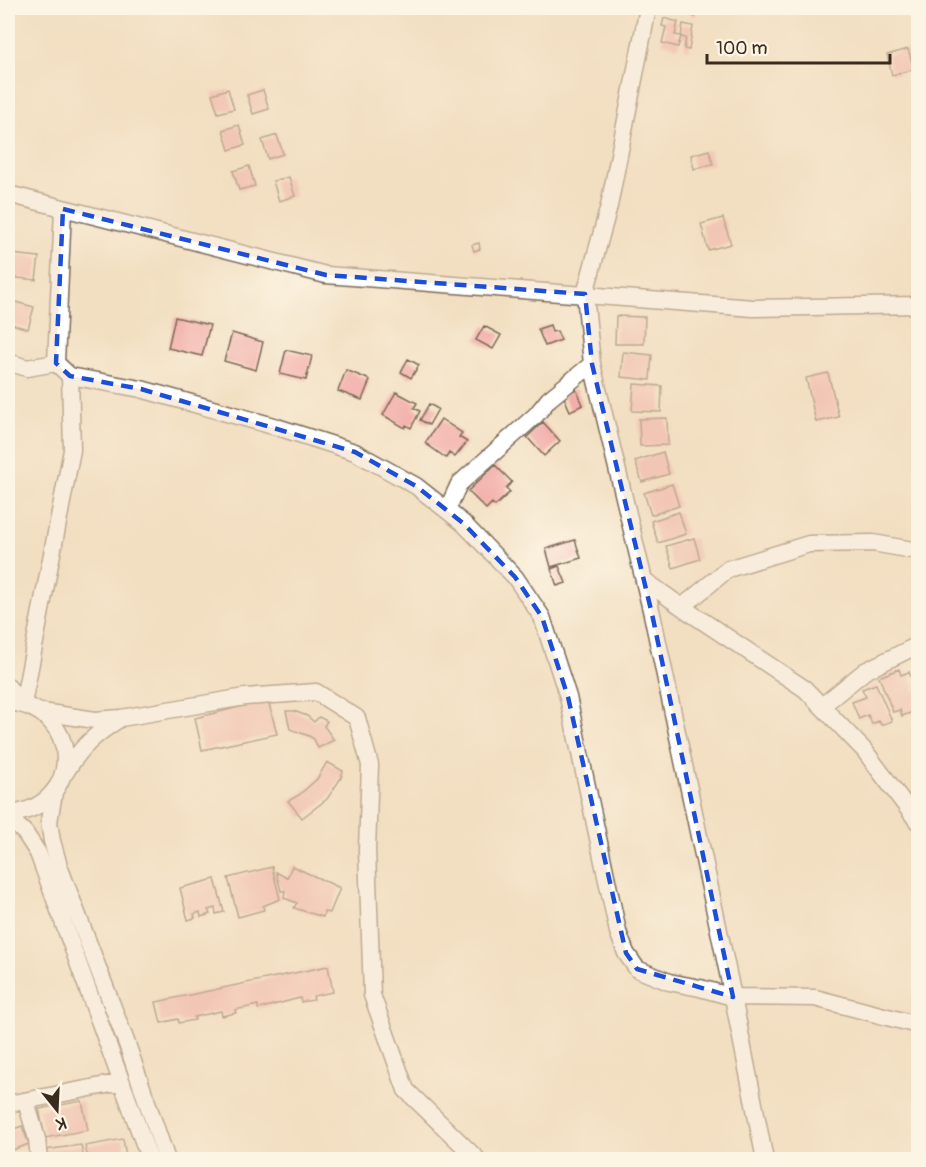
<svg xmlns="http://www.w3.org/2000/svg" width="926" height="1167" viewBox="0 0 926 1167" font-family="Pangolin,sans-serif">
<rect width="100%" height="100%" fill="#fcf5e5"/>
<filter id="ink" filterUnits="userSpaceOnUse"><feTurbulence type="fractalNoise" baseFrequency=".0167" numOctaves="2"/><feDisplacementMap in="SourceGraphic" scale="12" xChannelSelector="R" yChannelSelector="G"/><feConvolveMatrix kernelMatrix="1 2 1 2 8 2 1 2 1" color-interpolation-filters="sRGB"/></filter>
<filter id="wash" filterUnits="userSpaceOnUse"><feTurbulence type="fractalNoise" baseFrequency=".008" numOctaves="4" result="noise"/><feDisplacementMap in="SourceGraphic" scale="24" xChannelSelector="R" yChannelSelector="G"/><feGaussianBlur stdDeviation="1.35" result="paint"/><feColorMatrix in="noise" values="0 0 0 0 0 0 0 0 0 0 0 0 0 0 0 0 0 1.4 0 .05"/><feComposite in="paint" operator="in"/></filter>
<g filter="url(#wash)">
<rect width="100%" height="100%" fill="#f2dfc1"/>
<g id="blocks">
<path fill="#f2a9a5" d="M 672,8 L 688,8 L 687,12 Z
M 693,8 L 698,8 L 695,17 L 691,15 Z
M 664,18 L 678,22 L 675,35 L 681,36 L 678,47 L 662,43 L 666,27 L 662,26 Z
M 683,24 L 693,26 L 689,50 L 684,49 L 686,38 L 681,37 Z
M 908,49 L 914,69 L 892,75 L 887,55 Z
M 228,89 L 234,109 L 218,113 L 212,94 Z
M 263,90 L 269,109 L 253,114 L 247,95 Z
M 239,125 L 245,145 L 229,150 L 223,130 Z
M 277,135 L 283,154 L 268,159 L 262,140 Z
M 709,150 L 713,164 L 694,169 L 691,155 Z
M 249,166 L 255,186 L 239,190 L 233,171 Z
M 289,177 L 295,196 L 279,201 L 273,181 Z
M 723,218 L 731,244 L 708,250 L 701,224 Z
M 479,243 L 480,249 L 474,251 L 472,245 Z
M 11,254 L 39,257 L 36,280 L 8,277 Z
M 8,300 L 34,307 L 28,329 L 8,323 Z
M 616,316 L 645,317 L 644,344 L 615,344 Z
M 175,317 L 210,325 L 202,356 L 168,348 Z
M 550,325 L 552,332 L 557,331 L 561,340 L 545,346 L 538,329 Z
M 484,326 L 501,335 L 493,349 L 476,340 Z
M 232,333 L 263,342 L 256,370 L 224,361 Z
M 286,350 L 312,356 L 306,380 L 280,374 Z
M 623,352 L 652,355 L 650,380 L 621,377 Z
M 408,359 L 419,365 L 411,378 L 401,372 Z
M 346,370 L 370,380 L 362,400 L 338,391 Z
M 828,373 L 839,417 L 816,422 L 806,378 Z
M 634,384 L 662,386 L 661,412 L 632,411 Z
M 576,389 L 583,405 L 570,411 L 563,395 Z
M 396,392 L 417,403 L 414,408 L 420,411 L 411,428 L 406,425 L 405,428 L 383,415 Z
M 429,404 L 438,409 L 429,425 L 420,420 Z
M 667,418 L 668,445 L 640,446 L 639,419 Z
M 441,419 L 462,433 L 459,437 L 467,442 L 455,457 L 449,453 L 446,458 L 425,443 Z
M 543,422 L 560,441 L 544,456 L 527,437 Z
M 663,452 L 669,474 L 642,482 L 635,461 Z
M 495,465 L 512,482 L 506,488 L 510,492 L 495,506 L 492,503 L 486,509 L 468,491 Z
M 672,484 L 679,506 L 651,515 L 644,493 Z
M 679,512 L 686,534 L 658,543 L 651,521 Z
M 694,538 L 700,559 L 673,568 L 666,546 Z
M 575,540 L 581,558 L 551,567 L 546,549 Z
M 559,566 L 566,583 L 557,586 L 551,569 Z
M 899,669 L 901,675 L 909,672 L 918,697 L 918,701 L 913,703 L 916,711 L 902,716 L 900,710 L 893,712 L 879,677 Z
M 876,684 L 892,721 L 881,725 L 879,721 L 872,724 L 868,715 L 859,719 L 852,702 L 866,697 L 862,689 Z
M 268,700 L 277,734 L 202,750 L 195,718 Z
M 286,711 L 294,711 L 307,716 L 314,722 L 319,717 L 327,721 L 324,726 L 334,740 L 318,748 L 314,739 L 309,736 L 290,729 Z
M 327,762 L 343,771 L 341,778 L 327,799 L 302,818 L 288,801 L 299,795 L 317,779 Z
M 292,866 L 340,888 L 330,913 L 324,912 L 323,917 L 294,908 L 297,903 L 284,898 L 285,891 L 281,891 L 276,872 L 287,878 Z
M 272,867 L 280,899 L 263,906 L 264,910 L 238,917 L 228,878 Z
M 215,879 L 224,912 L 216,914 L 215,908 L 208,910 L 210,914 L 201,917 L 200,912 L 194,914 L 195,918 L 188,920 L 180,888 Z
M 328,966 L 333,992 L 313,996 L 314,1000 L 301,1002 L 300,998 L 258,1009 L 258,1005 L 235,1010 L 236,1013 L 222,1016 L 221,1011 L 194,1017 L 195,1020 L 179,1023 L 178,1019 L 161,1023 L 156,1002 Z
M 82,1101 L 88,1130 L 45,1138 L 39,1109 Z
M 22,1126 L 29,1144 L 10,1151 L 8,1143 L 8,1131 Z
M 123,1139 L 126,1156 L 108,1160 L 88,1160 L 85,1146 Z
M 81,1145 L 84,1160 L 47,1160 L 45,1150 Z"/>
</g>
</g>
<g filter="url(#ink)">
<use href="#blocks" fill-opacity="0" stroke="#7b6957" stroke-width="1.5"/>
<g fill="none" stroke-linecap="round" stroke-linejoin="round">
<defs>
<path id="minor" d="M 648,8 L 609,206 L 585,294 L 592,364 L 652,614 L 733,997 L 815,998 L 918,1025
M 8,194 L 326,275 L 753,308 L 918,305
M 63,209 L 56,363 L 70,376 L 141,389 L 277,427 L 355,452 L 416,486 L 463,523 L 515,577 L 542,617 L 568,697 L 618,932 L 626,953 L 637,969 L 669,982 L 700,988 L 733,997 L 765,1160
M 8,362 L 27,368 L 56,363
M 447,510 L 459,484 L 536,415 L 549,399 L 592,364
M 644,580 L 689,612 L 805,689 L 864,750 L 918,822
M 682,607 L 728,569 L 809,544 L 873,543 L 918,551
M 8,687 L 23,704
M 8,702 C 84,709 84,808 8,814
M 23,704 L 72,450 L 70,376
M 822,706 L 865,671 L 918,645
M 42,712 L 95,720 L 121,718 C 94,735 82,746 65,773
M 121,718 L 245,697 L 316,692 L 357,718 L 370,765 L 367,850 L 372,995 L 406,1090 L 478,1160
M 54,793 L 49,822 L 52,841 L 59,866 L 127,1044 L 167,1160
M 8,817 L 25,833 L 38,853 L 150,1160
M 26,1102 L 37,1139 L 39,1160
M 8,1104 L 122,1082"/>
</defs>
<use href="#minor" stroke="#7b6957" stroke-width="19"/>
<use href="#minor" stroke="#fff" stroke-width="16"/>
</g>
</g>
<path d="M0 0H926V1167H0ZM 63,209 L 326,275 L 585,294 L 592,364 L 652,614 L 733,997 L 637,969 L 626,953 L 568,697 L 542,617 L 515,577 L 463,523 L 416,486 L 355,452 L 141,389 L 70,376 L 56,363 Z" fill="#f2dfc1" fill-opacity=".55" fill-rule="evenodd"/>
<path fill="none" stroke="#1d4ed8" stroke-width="4.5" stroke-dasharray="12 8" stroke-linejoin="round" d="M 63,209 L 326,275 L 585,294 L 592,364 L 652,614 L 733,997 L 637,969 L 626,953 L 568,697 L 542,617 L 515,577 L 463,523 L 416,486 L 355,452 L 141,389 L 70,376 L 56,363 Z"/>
<rect width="926" height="1167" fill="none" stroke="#fcf5e5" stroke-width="30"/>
<g transform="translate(57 1110) rotate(162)" stroke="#fcf5e5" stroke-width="4.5" paint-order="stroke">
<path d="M0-4.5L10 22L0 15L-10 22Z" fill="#3b2a1e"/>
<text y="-9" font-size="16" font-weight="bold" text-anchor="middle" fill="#3b2a1e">K</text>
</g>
<path d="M707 54v9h183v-9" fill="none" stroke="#3b2a1e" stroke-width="3"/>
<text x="716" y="54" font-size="18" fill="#3b2a1e" stroke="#fcf5e5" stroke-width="4.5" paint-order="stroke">100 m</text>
</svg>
